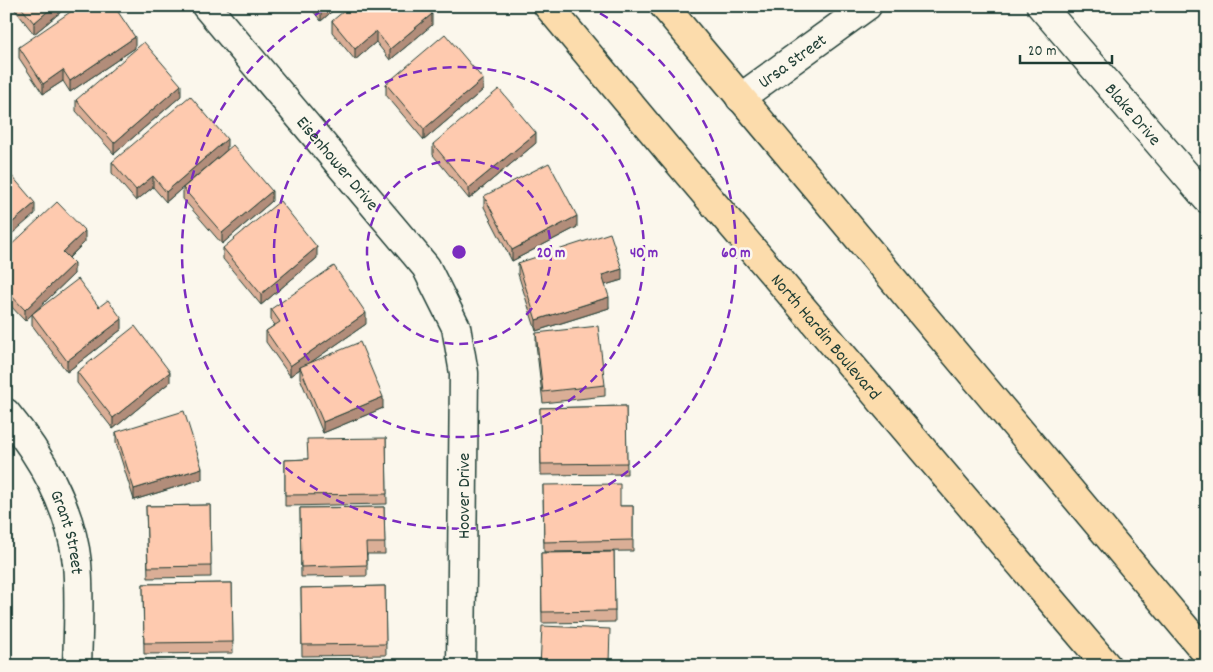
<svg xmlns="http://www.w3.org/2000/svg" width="1213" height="672" viewBox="0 0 1213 672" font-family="Dekko,sans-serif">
<rect width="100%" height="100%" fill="#fbf7ec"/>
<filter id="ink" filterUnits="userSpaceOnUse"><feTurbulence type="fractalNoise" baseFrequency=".02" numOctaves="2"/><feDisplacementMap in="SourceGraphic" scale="10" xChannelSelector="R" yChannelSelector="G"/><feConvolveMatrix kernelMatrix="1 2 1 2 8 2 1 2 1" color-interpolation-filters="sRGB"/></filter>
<g filter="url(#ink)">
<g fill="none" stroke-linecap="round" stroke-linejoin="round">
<defs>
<g id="minor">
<path id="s1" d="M 206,6 L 426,267 L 456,327 L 464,373 L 461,666"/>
<path id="s2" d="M 1041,6 L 1207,199"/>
<path id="s3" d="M 740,98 L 867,6"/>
<path id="s4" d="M 6,413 C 41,455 71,508 77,563 C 80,597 78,632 77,666"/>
</g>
<g id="major">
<path id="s5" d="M 548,6 L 668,150 L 1107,666"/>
<path d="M 664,6 L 1207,654"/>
</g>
</defs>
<use href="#minor" stroke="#1f3d34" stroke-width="31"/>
<use href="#major" stroke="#1f3d34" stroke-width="31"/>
<use href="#minor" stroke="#fbf7ec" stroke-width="28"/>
<use href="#major" stroke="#fcdcac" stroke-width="28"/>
</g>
<path fill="#daae96" stroke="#1f3d34" d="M 12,6 L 68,6 L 34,34 Z
M 309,6 L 338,6 L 321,21 Z
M 332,21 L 432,25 L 390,60 L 376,42 L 355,60 L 332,32 Z
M 19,47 L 135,48 L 70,92 L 63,81 L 43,94 L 19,58 Z
M 386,84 L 483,90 L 424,140 L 386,95 Z
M 181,96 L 114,154 L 76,111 L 76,100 Z
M 536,143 L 469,199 L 433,155 L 433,144 Z
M 227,150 L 166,202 L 153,187 L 136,201 L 112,173 L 112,162 Z
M 183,188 L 272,201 L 222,244 L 183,199 Z
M 484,196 L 577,227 L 512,261 L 484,207 Z
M 85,242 L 69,258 L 74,274 L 33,313 L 99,307 L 122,329 L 67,372 L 32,325 L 32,314 L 25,321 L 6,301 L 6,250 Z
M 223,248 L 317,258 L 261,305 L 223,259 Z
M 518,263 L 622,280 L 605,285 L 609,308 L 536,331 L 518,274 Z
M 271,309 L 366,324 L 308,364 L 383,408 L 323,433 L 300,378 L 300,369 L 290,376 L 266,342 L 266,331 L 275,325 L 271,320 Z
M 536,333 L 605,385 L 605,396 L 543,403 L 536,344 Z
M 77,372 L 170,382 L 113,429 L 77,383 Z
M 626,406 L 627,474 L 541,475 L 540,408 Z
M 116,432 L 202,479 L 134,500 L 116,443 Z
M 386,438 L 387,504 L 285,506 L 285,460 L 307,459 Z
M 543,485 L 620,506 L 633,506 L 633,551 L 544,552 Z
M 210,505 L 211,577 L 148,578 L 146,506 Z
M 384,507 L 385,554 L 367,554 L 367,576 L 301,577 L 300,508 Z
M 614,552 L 615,622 L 542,623 L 541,553 Z
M 232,583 L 233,653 L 144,654 L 143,584 Z
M 385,586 L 386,655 L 302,656 L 301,588 Z"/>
<path fill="#b28d7a" stroke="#1f3d34" d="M 54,6 L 68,6 L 34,34 L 34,23 Z
M 326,6 L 338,6 L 321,21 L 321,10 Z
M 432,14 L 432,25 L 390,60 L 390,49 Z
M 376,31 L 376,42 L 355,60 L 355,49 Z
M 135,37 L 135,48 L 70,92 L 70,81 Z
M 63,70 L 63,81 L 43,94 L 43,84 Z
M 483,79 L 483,90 L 424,140 L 424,129 Z
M 181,85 L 181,96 L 114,154 L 114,143 Z
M 536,133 L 536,143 L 469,199 L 469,188 Z
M 227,139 L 227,150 L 166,202 L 166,192 Z
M 7,143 L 7,154 L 6,154 L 6,144 Z
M 153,176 L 153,187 L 136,201 L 136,190 Z
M 272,191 L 272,201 L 222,244 L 222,233 Z
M 35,203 L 35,214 L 6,239 L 6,228 Z
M 577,216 L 577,227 L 512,261 L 512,250 Z
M 85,231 L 85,242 L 63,263 L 63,252 Z
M 317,247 L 317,258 L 261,305 L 261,294 Z
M 74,263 L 74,274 L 25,321 L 25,310 Z
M 622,269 L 622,280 L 602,286 L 602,275 Z
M 609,297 L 609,308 L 536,331 L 536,320 Z
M 366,313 L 366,324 L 301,369 L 300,367 L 300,369 L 290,376 L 290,366 Z
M 122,319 L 122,329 L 67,372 L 67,361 Z
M 170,372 L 170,382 L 113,429 L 113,418 Z
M 383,397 L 383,408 L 323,433 L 323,422 Z
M 202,468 L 202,479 L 134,500 L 134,489 Z"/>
<path fill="#fecaaf" stroke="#1f3d34" d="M 20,6 L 54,6 L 34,23 Z
M 79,6 L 114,6 L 135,37 L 70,81 L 63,70 L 43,84 L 19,47 Z
M 318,6 L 326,6 L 321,10 Z
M 350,6 L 425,6 L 432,14 L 390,49 L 376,31 L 355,49 L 332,21 Z
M 445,34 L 483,79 L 424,129 L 386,84 Z
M 144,42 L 181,85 L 114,143 L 76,100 Z
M 499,89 L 536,133 L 469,188 L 433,144 Z
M 190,96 L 227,139 L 166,192 L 153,176 L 136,190 L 112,162 Z
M 233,145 L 272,191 L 222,233 L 183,188 Z
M 549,163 L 577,216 L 512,250 L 484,196 Z
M 6,169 L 35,203 L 6,228 Z
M 280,201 L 317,247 L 261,294 L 223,248 Z
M 57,202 L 85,231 L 63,252 L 74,263 L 25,310 L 6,290 L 6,250 Z
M 610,233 L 622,269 L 602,275 L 609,297 L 536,320 L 518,263 Z
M 334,266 L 366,313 L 290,366 L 266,331 L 280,322 L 271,309 Z
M 78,279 L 99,307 L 108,300 L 122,319 L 67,361 L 32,314 Z
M 135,326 L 170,372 L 113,418 L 77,372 Z
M 598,326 L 605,385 L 543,392 L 536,333 Z
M 360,342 L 383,397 L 323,422 L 300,367 Z
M 626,406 L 627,463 L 541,464 L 540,408 Z
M 184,411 L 202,468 L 134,489 L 116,432 Z
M 386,438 L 387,494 L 285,495 L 285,460 L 308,459 L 307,439 Z
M 620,484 L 620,506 L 633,506 L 633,540 L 544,542 L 543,485 Z
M 210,505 L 211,566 L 148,567 L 146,506 Z
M 384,507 L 385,543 L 366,543 L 367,565 L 301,567 L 300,508 Z
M 614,552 L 615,611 L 542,612 L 541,553 Z
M 232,583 L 233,642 L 144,643 L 143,584 Z
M 385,586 L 386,644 L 302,645 L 301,588 Z
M 542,626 L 610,629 L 609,663 L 630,664 L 630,666 L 540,666 Z
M 147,661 L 232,665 L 232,666 L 147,666 Z"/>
</g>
<g fill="none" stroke="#7b2cbf" stroke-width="2.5" stroke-dasharray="9 6">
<circle cx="459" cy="252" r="92"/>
<circle cx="459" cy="252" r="185"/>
<path d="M587 6A277 277 0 1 1 331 6"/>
</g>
<g text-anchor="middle" stroke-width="5" stroke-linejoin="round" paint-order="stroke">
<g font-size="18" fill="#1f3d34" stroke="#fbf7ec">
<text dy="6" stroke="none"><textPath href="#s3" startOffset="64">Ursa Street</textPath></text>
<text dy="6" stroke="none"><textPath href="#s2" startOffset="142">Blake Drive</textPath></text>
<text dy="6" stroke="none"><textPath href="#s1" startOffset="205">Eisenhower Drive</textPath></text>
<text dy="6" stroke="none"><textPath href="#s5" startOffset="432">North Hardin Boulevard</textPath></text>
<text transform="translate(463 496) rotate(-90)" y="6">Hoover Drive</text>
<text dy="6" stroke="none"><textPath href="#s4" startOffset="136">Grant Street</textPath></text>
</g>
</g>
<circle cx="459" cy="252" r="8" fill="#7b2cbf" stroke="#fbf7ec" stroke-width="2.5"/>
<g font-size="15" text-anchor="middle" font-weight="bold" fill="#7b2cbf" stroke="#fbf7ec" stroke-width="5" stroke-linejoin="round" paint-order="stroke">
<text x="551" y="257">20 m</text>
<text x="644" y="257">40 m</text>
<text x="736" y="257">60 m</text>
</g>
<rect width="1213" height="672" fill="none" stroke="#fbf7ec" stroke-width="25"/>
<rect x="12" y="12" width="1188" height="647" fill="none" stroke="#1f3d34" stroke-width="2" filter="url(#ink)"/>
<path d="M1020 55v8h92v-8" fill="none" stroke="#1f3d34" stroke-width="2.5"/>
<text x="1028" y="55" font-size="15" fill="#1f3d34" stroke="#fbf7ec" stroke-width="4" paint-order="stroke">20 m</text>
</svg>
